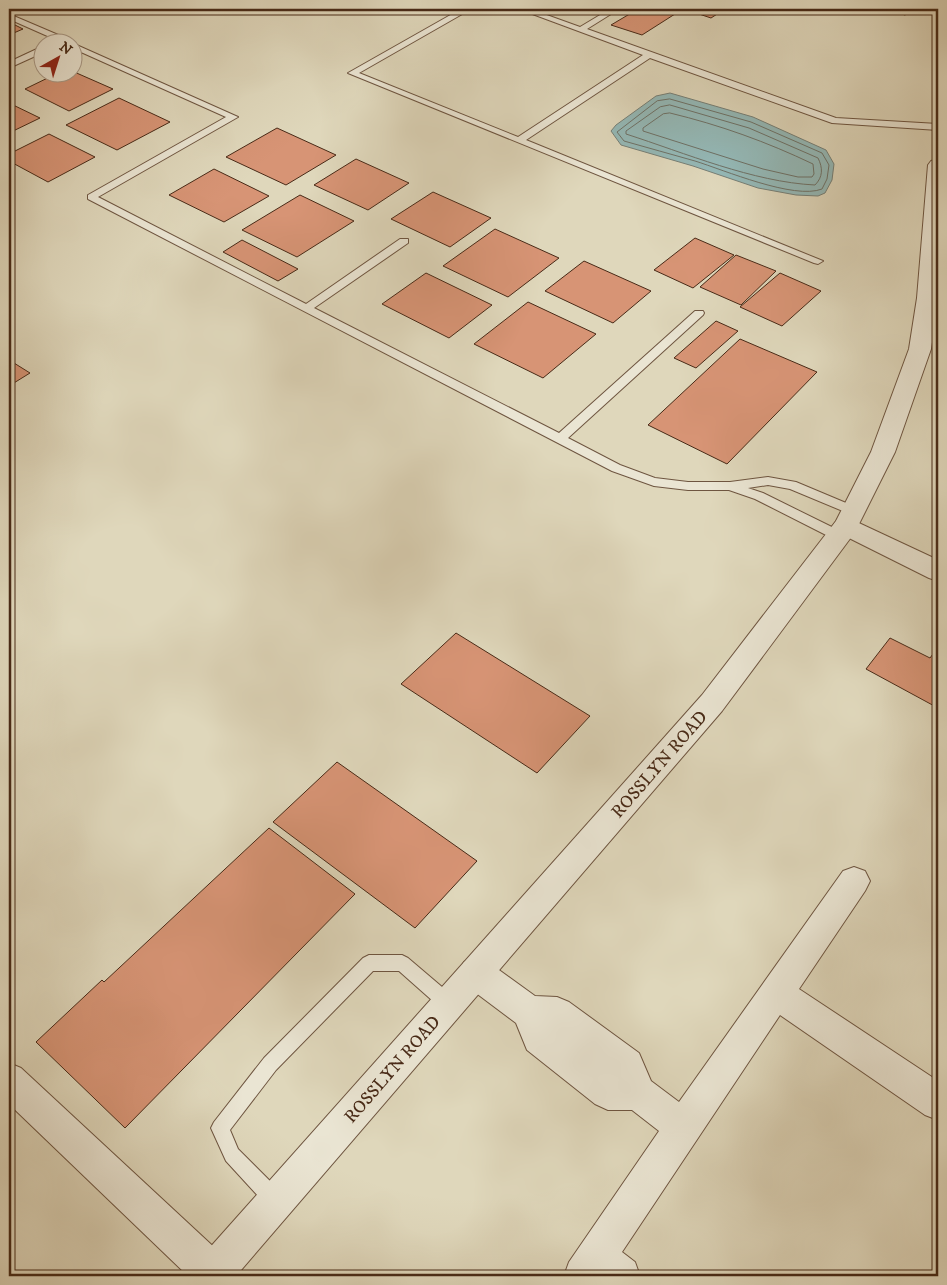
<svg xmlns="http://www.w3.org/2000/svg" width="947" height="1285" viewBox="0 0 947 1285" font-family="'IM FELL DW Pica',serif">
<rect width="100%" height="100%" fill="#dfd7bb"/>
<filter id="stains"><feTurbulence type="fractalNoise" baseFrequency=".004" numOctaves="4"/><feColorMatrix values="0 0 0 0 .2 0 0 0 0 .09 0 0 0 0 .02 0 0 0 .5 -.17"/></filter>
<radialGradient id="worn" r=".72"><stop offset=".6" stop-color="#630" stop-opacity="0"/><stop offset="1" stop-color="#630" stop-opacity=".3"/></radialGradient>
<path fill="#94b8b6" stroke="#767f76" d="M 670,93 L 753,117 L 826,150 L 834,164 L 832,180 L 825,193 L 818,196 L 796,195 L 758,188 L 693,166 L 621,145 L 611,131 L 616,125 L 656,96 Z"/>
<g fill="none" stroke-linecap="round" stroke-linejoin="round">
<path stroke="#6e7166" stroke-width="1" d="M 670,99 L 751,122 L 822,153 L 829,165 L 827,179 L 822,189 C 794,200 724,170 695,161 C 671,154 648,148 624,141 L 617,132 L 657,101 Z
M 670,105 L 749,128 L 818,158 C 823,168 823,177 815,185 C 753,182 685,153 626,134 L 626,131 L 660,107 Z
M 670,113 C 720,125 767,142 813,164 L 814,174 L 812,177 L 798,177 L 763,169 L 643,131 L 643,128 L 663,114 Z"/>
</g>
<path fill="#d79475" stroke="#482a17" d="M 563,9 L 590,9 L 581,14 Z
M 638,9 L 659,9 L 675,14 L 642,35 L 611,25 Z
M 684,9 L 725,9 L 711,18 Z
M 885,9 L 914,9 L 905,15 Z
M 9,22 L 23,29 L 9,35 Z
M 72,71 L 113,89 L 69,111 L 25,89 L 60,72 L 72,72 Z
M 119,98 L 170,122 L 117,150 L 66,125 Z
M 9,103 L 40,118 L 9,133 Z
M 277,128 L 336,155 L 286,185 L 226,157 Z
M 49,134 L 95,157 L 48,182 L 9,161 L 9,154 Z
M 356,159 L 409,183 L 368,210 L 314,185 Z
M 214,169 L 269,196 L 224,222 L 169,195 Z
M 433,192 L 491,218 L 450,247 L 391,219 Z
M 300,195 L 354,221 L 297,257 L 242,230 Z
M 495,229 L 559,258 L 508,297 L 443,266 Z
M 695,238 L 734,255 L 693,288 L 654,270 Z
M 242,240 L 298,269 L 278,281 L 223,252 Z
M 736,255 L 776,271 L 741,305 L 700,287 Z
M 584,261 L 651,291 L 613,323 L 545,291 Z
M 426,273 L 492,305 L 449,338 L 382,304 Z
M 780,273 L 821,291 L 782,326 L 740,307 Z
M 528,302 L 596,334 L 543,378 L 474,344 Z
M 716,321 L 738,331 L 696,368 L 674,358 Z
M 740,339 L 817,372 L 727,464 L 648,425 Z
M 14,363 L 30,373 L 9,386 L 9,367 Z
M 456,633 L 590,716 L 537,773 L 401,684 Z
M 890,638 L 930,658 L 938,647 L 938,708 L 866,669 Z
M 337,762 L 477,861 L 415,928 L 273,822 Z
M 269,828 L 355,894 L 125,1128 L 36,1042 L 102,980 L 104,982 Z"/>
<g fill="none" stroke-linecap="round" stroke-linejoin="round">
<defs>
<path id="service" d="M 461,9 L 471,9 L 359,73 L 518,137 L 643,55 L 519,9 L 530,9 L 580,27 L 610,9 L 619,9 L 587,29 L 836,118 L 938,124 L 938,130 L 832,123 L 650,58 L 526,140 L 823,261 L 818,264 L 814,263 L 348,73 Z
M 9,14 L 70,40 L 71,42 L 61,42 L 9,19 Z
M 72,43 L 238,117 L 98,197 L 306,304 L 400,239 L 408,239 L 408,243 L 314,308 L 559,433 L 695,311 L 703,311 L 704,313 L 703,315 L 568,438 L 620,465 L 655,478 L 688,482 L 730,482 L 768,477 L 796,482 L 858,508 L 860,511 L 858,514 L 850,514 L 790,489 L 768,485 L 748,488 L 763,493 L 844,533 L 845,536 L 844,539 L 834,539 L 755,499 L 729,490 L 688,490 L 654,486 L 612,471 L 88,199 L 88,195 L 226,117 L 72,48 Z
M 39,48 L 42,48 L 42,53 L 9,68 L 9,62 Z
M 369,955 L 402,955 L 408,958 L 455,998 L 457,1004 L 455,1010 L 449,1012 L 443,1010 L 399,971 L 373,971 L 276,1070 L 230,1130 L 238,1149 L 283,1194 L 285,1201 L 283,1208 L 276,1210 L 269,1208 L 226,1161 L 211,1128 L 214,1122 L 264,1058 L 363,958 Z"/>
<path id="minor" d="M 846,517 L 938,560 L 938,581 L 929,578 L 837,532 L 833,526 L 837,520 Z
M 854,867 L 865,871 L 870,881 L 865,891 L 799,989 L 938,1081 L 938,1120 L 925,1115 L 780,1015 L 622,1252 L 635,1262 L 640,1276 L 564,1276 L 569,1262 L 659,1131 L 632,1110 L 608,1110 L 595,1104 L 527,1050 L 516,1023 L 464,984 L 459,973 L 464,962 L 476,957 L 488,962 L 535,996 L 557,997 L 569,1002 L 639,1053 L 651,1081 L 679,1102 L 843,871 Z
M 9,1063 L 21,1068 L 230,1262 L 235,1276 L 188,1276 L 9,1104 Z"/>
<path id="tertiary" d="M 938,159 L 938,301 L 931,349 L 895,452 L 855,532 L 722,711 L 236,1276 L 192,1276 L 197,1262 L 702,695 L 836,521 L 871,452 L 909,349 L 917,298 L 928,165 L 931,161 Z"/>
</defs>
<use href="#service" stroke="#6e5540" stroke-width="2"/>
<use href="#minor" stroke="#6e5540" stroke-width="2"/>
<use href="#tertiary" stroke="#6e5540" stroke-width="2"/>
<use href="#service" fill="#eae5d3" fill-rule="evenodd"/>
<use href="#minor" fill="#eae5d3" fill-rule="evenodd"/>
<use href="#tertiary" fill="#eae5d3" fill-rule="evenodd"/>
</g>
<g text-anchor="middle" stroke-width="4" stroke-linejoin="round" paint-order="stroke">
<g font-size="18" fill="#482a17" stroke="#eae5d3">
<text transform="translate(659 764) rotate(-49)" y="6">ROSSLYN ROAD</text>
<text transform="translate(392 1069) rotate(-49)" y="6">ROSSLYN ROAD</text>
</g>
</g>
<rect width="947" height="1285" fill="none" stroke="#dfd7bb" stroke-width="30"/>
<rect x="10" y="10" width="927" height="1265" fill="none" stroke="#482a17" stroke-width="2.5"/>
<rect x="15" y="15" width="917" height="1255" fill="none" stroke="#482a17"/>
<g transform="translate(58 58) rotate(39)"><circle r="24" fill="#eae5d3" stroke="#a99a88"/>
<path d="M0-4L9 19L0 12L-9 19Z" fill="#8f2418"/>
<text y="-8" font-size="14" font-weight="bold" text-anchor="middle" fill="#482a17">N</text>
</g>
<rect width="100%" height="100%" filter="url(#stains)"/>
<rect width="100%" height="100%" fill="url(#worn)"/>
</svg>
